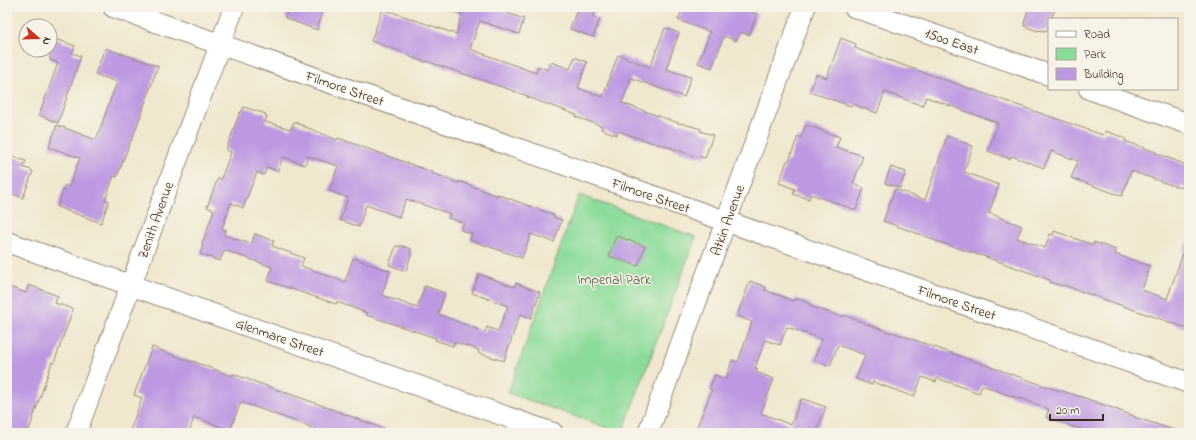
<svg xmlns="http://www.w3.org/2000/svg" width="1196" height="440" viewBox="0 0 1196 440" font-family="'Indie Flower',sans-serif">
<rect width="100%" height="100%" fill="#f7f3e8"/>
<filter id="ink" filterUnits="userSpaceOnUse"><feTurbulence type="fractalNoise" baseFrequency=".025" numOctaves="2"/><feDisplacementMap in="SourceGraphic" scale="8" xChannelSelector="R" yChannelSelector="G"/><feConvolveMatrix kernelMatrix="1 2 1 2 8 2 1 2 1" color-interpolation-filters="sRGB"/></filter>
<filter id="wash" filterUnits="userSpaceOnUse"><feTurbulence type="fractalNoise" baseFrequency=".012" numOctaves="4" result="noise"/><feDisplacementMap in="SourceGraphic" scale="16" xChannelSelector="R" yChannelSelector="G"/><feGaussianBlur stdDeviation="0.9" result="paint"/><feColorMatrix in="noise" values="0 0 0 0 0 0 0 0 0 0 0 0 0 0 0 0 0 1.4 0 .05"/><feComposite in="paint" operator="in"/></filter>
<g filter="url(#wash)">
<rect width="100%" height="100%" fill="#f0e7ce"/>
<path fill="#8bdb9a" stroke="#63825c" d="M 579,195 L 696,237 L 622,433 L 508,393 Z"/>
<g id="blocks">
<path fill="#bd99e2" d="M 289,7 L 324,7 L 317,30 L 285,18 Z
M 448,7 L 506,7 L 505,12 L 524,19 L 519,34 L 480,21 L 470,49 L 536,73 L 538,66 L 548,70 L 551,62 L 570,69 L 575,57 L 587,62 L 578,88 L 603,97 L 618,55 L 650,67 L 665,28 L 679,33 L 666,69 L 691,77 L 684,97 L 631,78 L 622,103 L 681,124 L 681,123 L 701,129 L 700,131 L 713,135 L 705,158 L 697,156 L 697,157 L 660,144 L 659,145 L 618,131 L 617,135 L 601,129 L 602,126 L 576,117 L 577,115 L 527,97 L 528,96 L 426,61 L 426,62 L 410,57 L 410,55 L 371,41 L 383,9 L 456,34 L 462,14 L 447,9 Z
M 578,7 L 584,7 L 595,11 L 593,17 L 600,19 L 593,37 L 570,29 Z
M 683,7 L 747,7 L 746,10 L 757,14 L 749,35 L 740,32 L 736,41 L 724,36 L 712,68 L 698,63 L 710,32 L 678,20 Z
M 1029,7 L 1056,7 L 1051,19 L 1049,19 L 1049,26 L 1047,31 L 1044,30 L 1043,31 L 1038,30 L 1038,31 L 1024,26 L 1025,23 L 1024,23 Z
M 50,37 L 75,46 L 72,53 L 81,56 L 58,123 L 39,115 L 58,63 L 50,60 Z
M 841,38 L 856,44 L 855,48 L 865,52 L 1103,135 L 1105,131 L 1125,138 L 1125,141 L 1156,152 L 1156,153 L 1189,166 L 1189,189 L 1181,186 L 1181,188 L 1174,186 L 1131,171 L 1122,196 L 1071,178 L 1078,161 L 1051,151 L 1044,168 L 1012,156 L 1010,159 L 988,151 L 998,123 L 926,97 L 923,106 L 885,92 L 877,113 L 852,104 L 851,106 L 810,92 L 816,74 L 827,78 Z
M 105,48 L 158,66 L 132,140 L 131,140 L 117,177 L 114,176 L 105,200 L 109,201 L 101,223 L 57,207 L 65,185 L 69,187 L 80,158 L 49,147 L 57,125 L 96,140 L 117,82 L 95,74 Z
M 244,107 L 266,114 L 265,116 L 267,117 L 265,122 L 291,129 L 294,122 L 337,140 L 338,138 L 432,172 L 431,173 L 459,183 L 459,181 L 497,196 L 497,194 L 513,200 L 554,215 L 553,217 L 562,220 L 554,242 L 531,234 L 522,258 L 470,240 L 472,234 L 461,230 L 464,223 L 448,218 L 450,214 L 406,199 L 399,217 L 366,205 L 359,227 L 340,220 L 348,198 L 329,191 L 338,166 L 308,156 L 305,165 L 283,157 L 278,171 L 267,167 L 264,175 L 257,172 L 243,208 L 231,203 L 222,229 L 226,230 L 224,235 L 251,244 L 255,234 L 274,241 L 272,246 L 304,258 L 301,266 L 345,282 L 353,258 L 390,271 L 382,295 L 417,308 L 425,286 L 445,293 L 438,314 L 485,332 L 487,327 L 498,331 L 508,306 L 472,293 L 479,274 L 514,287 L 516,283 L 540,292 L 531,318 L 520,314 L 504,361 L 478,353 L 479,350 L 454,342 L 453,346 L 435,340 L 436,338 L 366,315 L 367,313 L 337,302 L 336,304 L 268,281 L 272,267 L 224,250 L 220,261 L 200,254 L 203,245 L 202,244 L 214,210 L 207,207 L 218,178 L 221,179 L 231,152 L 226,150 L 240,112 L 241,113 Z
M 806,125 L 840,137 L 836,147 L 863,156 L 853,184 L 864,188 L 856,210 L 811,194 L 809,199 L 793,194 L 795,189 L 779,183 L 787,161 L 789,161 L 798,136 L 801,138 Z
M 947,136 L 973,146 L 964,172 L 999,185 L 989,213 L 1022,226 L 1017,238 L 1045,248 L 1050,234 L 1053,235 L 1054,231 L 1093,245 L 1094,242 L 1116,250 L 1115,254 L 1150,266 L 1142,290 L 1167,299 L 1187,242 L 1189,242 L 1189,329 L 1063,285 L 1062,286 L 1050,282 L 1050,280 L 989,258 L 933,240 L 933,239 L 883,221 L 895,189 L 925,200 Z
M 10,156 L 26,161 L 23,167 L 33,171 L 23,198 L 7,192 L 7,164 Z
M 891,167 L 906,172 L 900,188 L 885,183 Z
M 616,236 L 645,246 L 638,266 L 609,256 Z
M 396,246 L 402,246 L 411,249 L 411,255 L 406,271 L 389,265 Z
M 750,281 L 766,287 L 765,290 L 794,301 L 796,298 L 811,304 L 810,306 L 842,317 L 843,315 L 891,333 L 892,332 L 1042,385 L 1082,397 L 1134,416 L 1134,417 L 1174,430 L 1174,433 L 1091,433 L 1046,417 L 1049,409 L 1020,398 L 1020,399 L 982,385 L 979,393 L 937,378 L 936,382 L 922,377 L 914,397 L 873,382 L 872,385 L 856,379 L 865,355 L 838,345 L 830,366 L 814,360 L 822,339 L 787,327 L 780,345 L 765,340 L 755,368 L 758,369 L 756,372 L 774,379 L 761,413 L 791,425 L 801,399 L 803,399 L 826,407 L 816,433 L 706,433 L 696,429 L 712,390 L 709,389 L 715,375 L 726,379 L 732,360 L 738,362 L 752,322 L 737,316 Z
M 29,285 L 58,296 L 55,303 L 73,309 L 54,363 L 52,362 L 29,430 L 26,429 L 25,433 L 7,433 L 7,286 L 26,293 Z
M 152,347 L 192,362 L 192,361 L 232,376 L 233,374 L 318,404 L 390,431 L 389,433 L 309,433 L 311,427 L 241,402 L 230,430 L 194,417 L 189,433 L 129,433 L 142,398 L 134,395 Z"/>
</g>
</g>
<g filter="url(#ink)">
<use href="#blocks" fill-opacity="0" stroke="#968876" stroke-width="1"/>
<g fill="none" stroke-linecap="round" stroke-linejoin="round">
<defs>
<path id="minor" d="M 113,7 L 1189,383
M 854,7 L 1049,75
M 1089,89 L 1189,124
M 7,242 L 553,433
M 76,433 L 234,7
M 648,433 L 805,7"/>
</defs>
<use href="#minor" stroke="#968876" stroke-width="22"/>
<use href="#minor" stroke="#fff" stroke-width="20"/>
</g>
</g>
<g text-anchor="middle" stroke-width="3" stroke-linejoin="round" paint-order="stroke">
<g font-size="14" fill="#3b2a1e" stroke="#f7f3e8">
<text transform="translate(952 41) rotate(19)" y="5">1500 East</text>
<text transform="translate(345 88) rotate(19)" y="5">Filmore Street</text>
<text transform="translate(651 195) rotate(19)" y="5">Filmore Street</text>
<text transform="translate(155 220) rotate(-70)" y="5">Zenith Avenue</text>
<text transform="translate(727 220) rotate(-70)" y="5">Atkin Avenue</text>
<text transform="translate(957 302) rotate(19)" y="5">Filmore Street</text>
<text transform="translate(280 337) rotate(19)" y="5">Glenmare Street</text>
</g>
<g font-size="14" fill="#4f563d" stroke="#f7f3e8">
<text x="614" y="284">Imperial Park</text>
</g>
</g>
<rect width="1196" height="440" fill="none" stroke="#f7f3e8" stroke-width="24"/>
<rect x="1048" y="18" width="130" height="72" fill="#f7f3e8" stroke="#aca397"/>
<rect x="1056" y="31" width="20" height="6" fill="#ffffff" stroke="#aca397"/>
<text x="1084" y="38" font-size="12" fill="#3b2a1e">Road</text>
<rect x="1056" y="48" width="20" height="12" fill="#8bdb9a" stroke="#aca397"/>
<text x="1084" y="58" font-size="12" fill="#3b2a1e">Park</text>
<rect x="1056" y="68" width="20" height="12" fill="#bd99e2" stroke="#aca397"/>
<text x="1084" y="78" font-size="12" fill="#3b2a1e">Building</text>
<g transform="translate(38 38) rotate(110)"><circle r="19" fill="#f7f3e8" stroke="#aca397"/>
<path d="M0-3L7 15L0 10L-7 15Z" fill="#c8321e"/>
<text y="-6" font-size="11" font-weight="bold" text-anchor="middle" fill="#3b2a1e">N</text>
</g>
<path d="M1050 414v6h53v-6" fill="none" stroke="#3b2a1e" stroke-width="2"/>
<text x="1056" y="414" font-size="12" fill="#3b2a1e" stroke="#f7f3e8" stroke-width="3" paint-order="stroke">20 m</text>
</svg>
